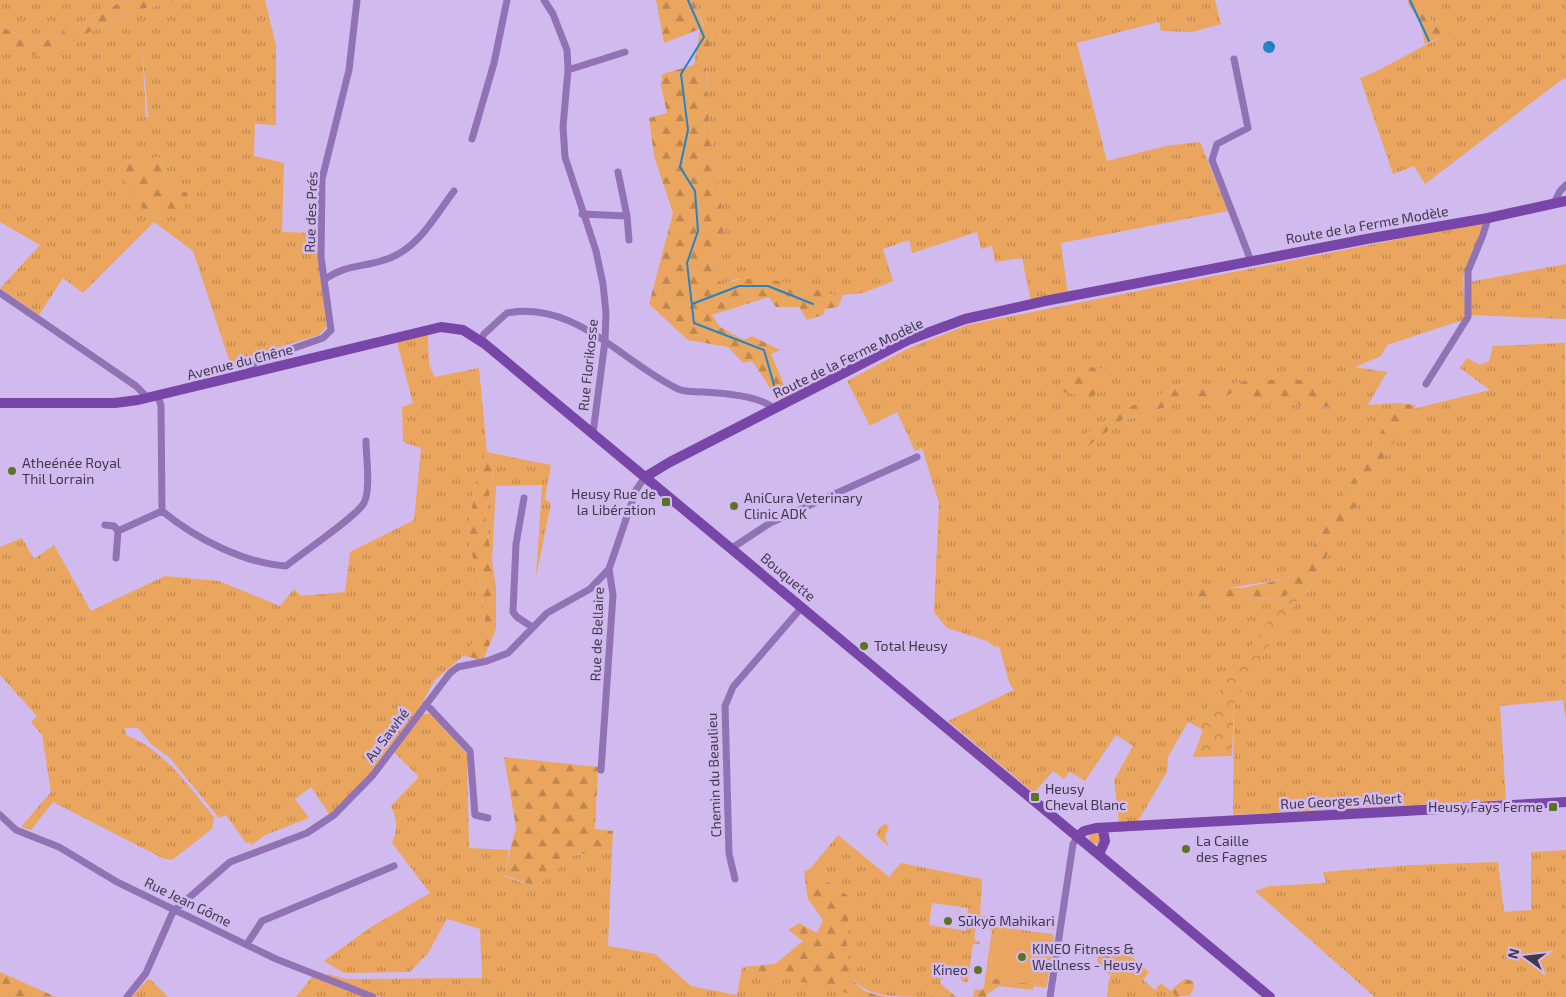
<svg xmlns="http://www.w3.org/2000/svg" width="1566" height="997" viewBox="0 0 1566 997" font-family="'Exo 2',sans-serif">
<defs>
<pattern id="grass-tufts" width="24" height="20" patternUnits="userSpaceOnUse" patternTransform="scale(1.25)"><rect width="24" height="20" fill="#eaa55e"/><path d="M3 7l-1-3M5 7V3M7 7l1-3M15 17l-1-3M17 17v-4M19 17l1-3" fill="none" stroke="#bf8750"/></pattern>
<pattern id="forest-firs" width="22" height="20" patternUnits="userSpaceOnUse" patternTransform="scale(1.25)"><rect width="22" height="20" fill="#eaa55e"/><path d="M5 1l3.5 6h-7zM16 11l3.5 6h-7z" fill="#bf8750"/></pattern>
<pattern id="park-crowns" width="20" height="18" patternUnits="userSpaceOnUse" patternTransform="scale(1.25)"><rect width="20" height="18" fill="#eaa55e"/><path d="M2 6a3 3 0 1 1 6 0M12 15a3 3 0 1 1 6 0" fill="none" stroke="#bf8750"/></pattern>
<pattern id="water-waves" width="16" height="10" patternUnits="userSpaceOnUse" patternTransform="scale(1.25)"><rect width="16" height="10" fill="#2584c8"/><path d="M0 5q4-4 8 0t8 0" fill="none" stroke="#226da5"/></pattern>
</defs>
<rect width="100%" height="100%" fill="#d1baee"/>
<path fill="url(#grass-tufts)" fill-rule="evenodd" d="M 0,0 L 125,0 L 38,45 L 0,26 Z
M 188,0 L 265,0 L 276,46 L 276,125 L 255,124 L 254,156 L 284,163 L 282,232 L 315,233 L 327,326 L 319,335 L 260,353 L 232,369 L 193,251 L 154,222 L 83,293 L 63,278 L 39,315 L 0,288 L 40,245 L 0,222 L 0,45 L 46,58 L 93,30 L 140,9 ZM 142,47 L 148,117 L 146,117 ZM 160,157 L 166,188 L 118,170 L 125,162 Z
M 694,0 L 1215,0 L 1221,24 L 1192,32 L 1161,31 L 1159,22 L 1077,43 L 1107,161 L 1166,146 L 1200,142 L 1228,211 L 1061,243 L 1068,295 L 1031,302 L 1022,258 L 995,262 L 992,246 L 981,249 L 977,232 L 912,253 L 909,240 L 883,249 L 893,281 L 863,293 L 843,295 L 838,307 L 836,295 L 736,279 L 723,284 L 713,277 L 724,225 L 707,105 L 706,65 L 714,28 L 705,28 Z
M 1422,0 L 1566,0 L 1566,80 L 1564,78 L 1425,184 L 1414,166 L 1393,174 L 1360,78 L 1373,73 L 1452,31 L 1431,20 Z
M 1469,225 L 1473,254 L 1463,278 L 1466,315 L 1463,320 L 1387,345 L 1381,356 L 1355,367 L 1387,372 L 1368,405 L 1398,403 L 1296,576 C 1261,584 1227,587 1193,596 L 1198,600 L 1197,604 L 1229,599 L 1285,598 L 1201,717 L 1188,722 L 1168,757 L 1167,772 L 1138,821 L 1119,822 L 1114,780 L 1133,746 L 1116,735 L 1085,781 L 1070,772 L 1064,779 L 1053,771 L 1034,793 L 948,721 L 1014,690 L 1010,685 L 999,646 L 995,647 L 987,641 L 947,628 L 934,612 L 939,503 L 922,448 L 915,451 L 897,412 L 870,426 L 847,381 L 907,349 L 967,325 ZM 1247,380 L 1332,407 L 1274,403 L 1232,393 L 1209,404 L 1180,401 L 1140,417 L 1123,419 L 1078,439 L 1126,408 L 1184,385 L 1215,391 Z
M 1566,264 L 1566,319 L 1470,315 L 1469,282 Z
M 428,335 L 429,365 L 435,377 L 479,368 L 487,452 L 478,470 L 467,537 L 481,586 L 485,623 L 467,653 L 435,680 L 418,710 L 373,773 L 330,815 L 311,787 L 295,799 L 309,818 L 265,835 L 252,845 L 250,842 L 246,843 L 226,815 L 219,818 L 169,757 L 152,745 L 138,728 L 125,728 L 126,735 C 166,751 187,785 214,817 L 212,829 L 172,860 L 162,858 L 53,802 L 31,830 L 21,827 L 51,792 L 42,735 L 31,722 L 37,716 L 0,675 L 0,547 L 22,538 L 34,559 L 54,545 L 91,611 L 165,576 L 219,581 L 280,606 L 294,589 L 301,596 L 345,592 L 350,552 L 414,520 L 421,448 L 403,442 L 402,407 L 413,403 L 397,342 Z
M 1565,343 L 1566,721 L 1563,700 L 1500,706 L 1506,800 L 1233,815 L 1234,703 L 1299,597 L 1308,591 L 1334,542 L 1413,409 L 1490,390 L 1460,368 L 1467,358 L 1480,365 L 1489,361 L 1493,346 Z
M 491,453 L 551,465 L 545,499 L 551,503 L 536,577 L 542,485 L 496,486 L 492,561 L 485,515 L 494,472 Z
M 423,714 L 431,714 L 467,754 L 469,848 L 509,850 L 504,876 L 536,887 L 574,855 L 612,851 L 608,946 L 655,954 L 691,986 L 737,995 L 742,967 L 865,997 L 381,997 L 326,976 L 328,974 L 346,979 L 482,978 L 480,929 L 447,919 L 428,953 L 410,972 L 344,973 L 324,961 L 371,927 L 430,893 L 392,843 C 398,830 397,819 391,806 L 419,777 L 394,752 Z
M 885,824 L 889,826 L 885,837 L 888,846 L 876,835 L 880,827 Z
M1089 838a6 6 0 1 1 12 0a6 6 0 1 1-12 0Z
M 838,835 L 889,877 L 901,863 L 982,879 L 980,916 L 1055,927 L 1055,929 L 967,917 L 968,908 L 932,903 L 929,925 L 966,931 L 968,922 L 976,924 L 978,928 L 976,927 L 974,940 L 980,942 L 980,944 L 973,944 L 968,982 L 964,982 L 955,973 L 946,972 L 930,997 C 869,997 838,996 848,922 C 849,914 856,908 854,900 L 810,869 Z
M 1566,850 L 1566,997 L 1375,997 L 1255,891 L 1270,886 L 1326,883 L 1323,872 L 1412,865 L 1498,862 L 1504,912 L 1531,910 L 1531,852 Z
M 992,926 L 1052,934 L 1054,937 L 996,929 L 989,978 L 985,978 L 992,930 L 989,929 Z
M 1124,950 L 1149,972 L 1143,980 L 1155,990 L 1161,983 L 1179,997 L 1107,997 L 1109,979 Z
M 313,976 L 369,997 L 296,997 Z
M 148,979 L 151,980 L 168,997 L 132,997 Z"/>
<path fill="url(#forest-firs)" d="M 125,0 L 188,0 L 140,9 L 93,30 L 46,58 L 0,45 L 0,26 L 38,45 Z
M 656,0 L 694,0 L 704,28 L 714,28 L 706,65 L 707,105 L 724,225 L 713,277 L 723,284 C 758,270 801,287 836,295 L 838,307 L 825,309 L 823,315 L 807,320 L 799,307 L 776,307 L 769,297 L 712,315 L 720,327 L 744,340 L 752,336 L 780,350 L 771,354 L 790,399 L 781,404 L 752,361 L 743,363 L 728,347 L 688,340 L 649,304 L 673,213 L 654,156 L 649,118 L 667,113 L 661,86 L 662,74 L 694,65 L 700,29 L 664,43 Z
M 1407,0 L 1422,0 L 1431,20 L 1453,31 L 1425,44 L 1421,26 Z
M 160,157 L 166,188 L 188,193 L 183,210 L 146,214 L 118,170 L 125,162 Z
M 1485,220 L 1473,254 L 1469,225 Z
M 1081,366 L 1107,369 L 1093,398 L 1062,392 Z
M 1247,380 L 1323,380 L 1332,407 L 1274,403 L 1232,393 L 1209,404 L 1180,401 L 1140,417 L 1123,419 L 1087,447 L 1078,439 L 1126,408 L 1184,385 L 1215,391 Z
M 1398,403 L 1416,405 L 1334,542 L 1308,591 L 1299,597 L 1288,593 L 1285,598 L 1229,599 L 1196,604 L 1198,600 L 1193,596 L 1197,589 L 1243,588 L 1296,576 Z
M 487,452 L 491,453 L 494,472 L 485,515 L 496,587 L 496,629 L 483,660 L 464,656 L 485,623 L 481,586 L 467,537 L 478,470 Z
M 504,757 L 598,767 L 595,829 L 613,831 L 612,851 L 574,855 L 536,887 L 504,875 L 516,827 Z
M 810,869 L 854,900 C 856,908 849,914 848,922 C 846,942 844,975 862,989 C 868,994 881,995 888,997 L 863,997 L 742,967 L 775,964 L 803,941 L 788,930 L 799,923 L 817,933 L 823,920 L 808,899 L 804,871 Z
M 1117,950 L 1123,961 L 1121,967 L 1109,975 L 1097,961 L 1098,955 Z
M 0,972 L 56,997 L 0,997 Z
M 985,978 L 989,978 L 1046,986 L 1046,988 L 1034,986 L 1033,990 L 1000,986 L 987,994 L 986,997 L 973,997 L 975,989 L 981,990 L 984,988 Z
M 1185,979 L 1193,981 L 1194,987 L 1190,995 L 1177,997 L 1172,992 L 1173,988 Z
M 939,982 L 956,997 L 930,997 Z"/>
<path fill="url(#park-crowns)" d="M 1288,593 L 1299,597 L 1234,703 L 1232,756 L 1193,757 L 1203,730 L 1188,722 L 1201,717 Z"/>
<path fill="#eaa55e" d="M 996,929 L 1054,937 L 1047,986 L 989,978 Z"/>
<path fill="url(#water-waves)" d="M1263 47a6 6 0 1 1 12 0a6 6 0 1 1-12 0Z"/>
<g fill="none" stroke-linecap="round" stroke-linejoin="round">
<path stroke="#2584c8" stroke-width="2" d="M 688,0 L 704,37 L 681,74 L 688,130 L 680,167 L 695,191 L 698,231 L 687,263 L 694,323 L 764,350 L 776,392
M 1410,0 L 1429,41
M 692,304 L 739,286 L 768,286 L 813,304"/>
<path stroke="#9172b4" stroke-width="7" d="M 544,0 L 553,14 L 567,50 L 568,70 L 563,127 L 565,157 L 596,251 L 603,284 L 606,313 L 605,341 L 593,433
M 1234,59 L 1248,128 L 1217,144 L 1212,160 L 1251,261
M 568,70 L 625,52
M 472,139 L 494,63 L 507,0
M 618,172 L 627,216 L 629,240
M 1554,203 L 1560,191 L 1566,185
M 582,214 L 627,216
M 324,280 C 347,263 365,268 390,258 C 420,246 435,216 454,191
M 0,293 L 136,386 L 148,398
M 481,340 L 484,334 L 507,313 C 575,300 622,362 678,389 C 685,392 696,392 704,392 C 722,393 762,396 774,409
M 250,374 L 251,366 L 257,361 L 323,338 L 331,330 L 321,257 L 322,179 L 349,70 L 357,0
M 1426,384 L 1468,317 L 1468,271 L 1483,235 L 1488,218
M 158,396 L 161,406 L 162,511 C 195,538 243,563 286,566 C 301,554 357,516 364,503 C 371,489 366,457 366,441
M 524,498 L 516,544 L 513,612 L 517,617 L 532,627
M 105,525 L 114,526 L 118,531
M 732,548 L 770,523 L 917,457
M 116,558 L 118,531 L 162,511
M 426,704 L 470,751 L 475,815 L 488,818
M 601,770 L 613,595 L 609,569 L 636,490 L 645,477
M 0,815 L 16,830 L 59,847 L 117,882 L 276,959 L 373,997
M 735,879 L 729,854 L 725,706 L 733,687 L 802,607
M 247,944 L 262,921 L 394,866
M 127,997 L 146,973 L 172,914 L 176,909 L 230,862 L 307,833 L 334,815 L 373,775 L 450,673 L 458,667 L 487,661 L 508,653 L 547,613 L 590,589 L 609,569
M 1050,997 L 1073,844 L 1078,836"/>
<path stroke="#7845a8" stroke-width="10" d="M 0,403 L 115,403 L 138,400 L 441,327 L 463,330 L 485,344 L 1270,997
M 645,477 L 670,462 L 908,340 L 965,319 L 1045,301 L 1372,238 L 1488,218 L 1566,201
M 1078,836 L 1084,831 L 1096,828 L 1566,802
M 1099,854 L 1105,841 L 1103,830 L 1099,828"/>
</g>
<g fill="#5a7325" stroke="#d1baee" stroke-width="2">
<circle cx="12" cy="471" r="5"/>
<rect x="661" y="497" width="10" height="10" rx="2.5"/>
<circle cx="734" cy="506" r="5"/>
<circle cx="864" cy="646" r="5"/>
<rect x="1030" y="792" width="10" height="10" rx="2.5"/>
<rect x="1548" y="802" width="10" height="10" rx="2.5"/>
<circle cx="1186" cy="849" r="5"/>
<circle cx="948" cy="921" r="5"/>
<circle cx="1022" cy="957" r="5"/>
<circle cx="978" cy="970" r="5"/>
</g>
<g text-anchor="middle" stroke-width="5" stroke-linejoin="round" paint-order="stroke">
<g font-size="14" fill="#41384d" stroke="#d1baee">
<text transform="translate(311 212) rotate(-88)" y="5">Rue des Prés</text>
<text transform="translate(1367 225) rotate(-10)" y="5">Route de la Ferme Modèle</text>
<text transform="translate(848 358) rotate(-26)" y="5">Route de la Ferme Modèle</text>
<text transform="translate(240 362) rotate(-14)" y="5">Avenue du Chêne</text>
<text transform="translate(588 365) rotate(-84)" y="5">Rue Florikosse</text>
<text transform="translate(788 577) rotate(40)" y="5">Bouquette</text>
<text transform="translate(597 634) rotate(-88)" y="5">Rue de Bellaire</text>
<text transform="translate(387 735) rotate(-53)" y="5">Au Sawhé</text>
<text transform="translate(714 775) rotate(-92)" y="5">Chemin du Beaulieu</text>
<text transform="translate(1341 801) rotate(-3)" y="5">Rue Georges Albert</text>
<text transform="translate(188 902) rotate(26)" y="5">Rue Jean Gôme</text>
</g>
<g font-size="14" fill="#41384d" stroke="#d1baee" text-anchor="start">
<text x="22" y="468">Atheénée Royal<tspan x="22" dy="16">Thil Lorrain</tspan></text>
<text x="656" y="499" text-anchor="end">Heusy Rue de<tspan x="656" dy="16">la Libération</tspan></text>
<text x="744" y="503">AniCura Veterinary<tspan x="744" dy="16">Clinic ADK</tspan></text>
<text x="874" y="651">Total Heusy</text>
<text x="1045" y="794">Heusy<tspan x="1045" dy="16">Cheval Blanc</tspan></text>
<text x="1543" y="812" text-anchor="end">Heusy Fays Ferme</text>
<text x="1196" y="846">La Caille<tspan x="1196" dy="16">des Fagnes</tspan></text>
<text x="958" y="926">Sūkyō Mahikari</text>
<text x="1032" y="954">KINEO Fitness &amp;<tspan x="1032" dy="16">Wellness - Heusy</tspan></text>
<text x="968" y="975" text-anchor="end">Kineo</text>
</g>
</g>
<g transform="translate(1526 957) rotate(285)" stroke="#d1baee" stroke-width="4" paint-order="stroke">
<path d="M0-4L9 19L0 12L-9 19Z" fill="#41384d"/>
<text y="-8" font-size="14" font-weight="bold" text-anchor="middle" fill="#41384d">N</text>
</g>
</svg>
